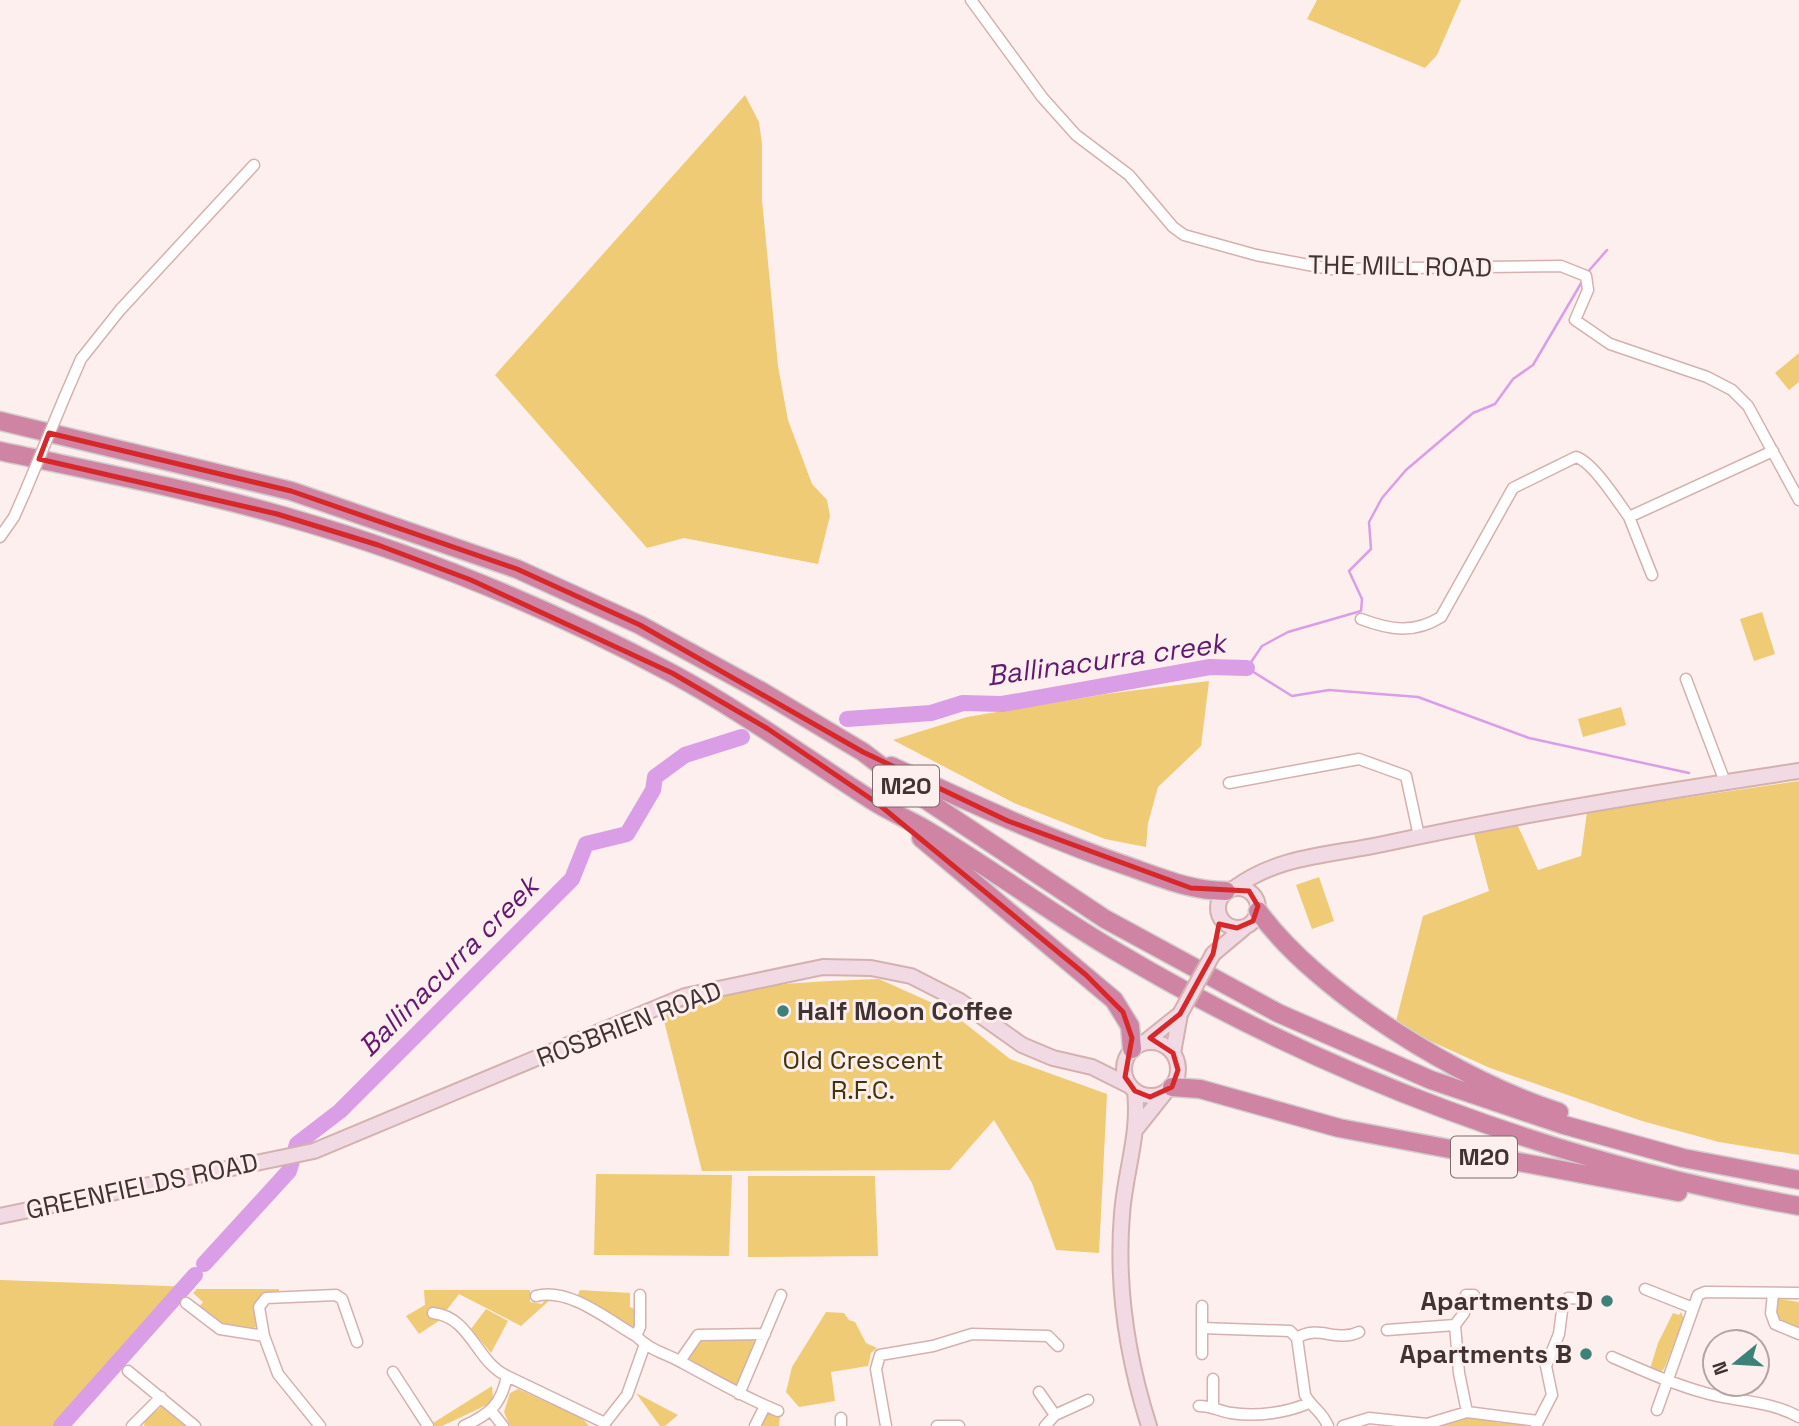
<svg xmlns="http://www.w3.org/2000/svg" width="1799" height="1426" viewBox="0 0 1799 1426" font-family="'Space Grotesk',sans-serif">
<rect width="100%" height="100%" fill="#fdefed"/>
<path fill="#eecb74" d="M 1317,0 L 1461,0 L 1437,55 L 1425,68 L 1307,19 Z
M 745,95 L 759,122 L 762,144 L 762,200 L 778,366 L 788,420 L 812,484 L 827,500 L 830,516 L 818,564 L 684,538 L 647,548 L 495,375 Z
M 1799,353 L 1799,382 L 1789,390 L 1775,373 Z
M 1762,612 L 1775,654 L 1754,661 L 1740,619 Z
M 1209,681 L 1201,746 L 1158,787 L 1148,823 L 1146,847 L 1105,839 L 1014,803 L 893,740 L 967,717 L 1106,694 Z
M 1621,707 L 1626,725 L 1583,737 L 1578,719 Z
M 1799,781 L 1799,1155 L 1719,1142 L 1642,1121 L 1490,1068 L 1395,1025 L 1423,916 L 1489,891 L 1474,834 L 1517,824 L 1538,870 L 1581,856 L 1587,812 Z
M 1319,877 L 1334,921 L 1312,929 L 1296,885 Z
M 879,979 L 948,1010 L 1010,1059 L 1107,1094 L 1099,1253 L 1056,1250 L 1032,1183 L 994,1120 L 950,1170 L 702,1171 L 662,1013 C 728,983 807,982 879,979 Z
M 596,1174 L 732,1175 L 729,1256 L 594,1255 Z
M 748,1176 L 875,1176 L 878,1256 L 748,1257 Z
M 0,1280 L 195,1287 L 70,1426 L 0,1426 Z
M 197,1289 L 279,1289 L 279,1291 L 258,1298 L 254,1306 L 256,1327 C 235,1338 214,1319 199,1307 L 203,1302 L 193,1293 Z
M 424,1290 L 530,1290 L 530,1302 L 542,1304 L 546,1298 L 551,1299 L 521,1326 L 459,1294 L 446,1311 L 427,1310 L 431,1319 L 443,1318 L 419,1334 L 406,1316 L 425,1305 Z
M 580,1290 L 630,1293 L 630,1307 L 636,1310 L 636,1326 L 630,1327 L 576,1299 Z
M 1778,1299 L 1799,1302 L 1799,1331 L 1797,1327 L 1779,1322 L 1774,1307 Z
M 486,1309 L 508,1321 L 491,1353 L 471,1329 Z
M 826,1312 L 844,1313 L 849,1320 L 855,1322 L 866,1343 L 877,1348 L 871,1353 L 868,1366 L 831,1372 L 835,1401 L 799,1407 L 786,1392 L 792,1367 Z
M 1681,1312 L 1684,1319 L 1664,1369 L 1659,1373 L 1650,1369 L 1658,1343 L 1673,1313 L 1679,1315 Z
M 700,1339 L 753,1339 L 755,1345 L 740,1382 L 734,1385 L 690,1360 L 690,1354 Z
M 492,1386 L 493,1398 L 489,1404 L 442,1426 L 435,1426 L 433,1423 Z
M 518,1389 L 582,1418 L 589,1426 L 510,1426 L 504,1412 L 510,1393 Z
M 636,1393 L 678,1415 L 665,1426 L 660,1426 Z
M 163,1405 L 190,1426 L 144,1426 L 145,1420 Z
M 768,1412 L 780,1415 L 779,1426 L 760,1426 Z
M 1467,1416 L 1497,1420 L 1497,1423 L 1525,1423 L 1527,1426 L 1435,1426 Z"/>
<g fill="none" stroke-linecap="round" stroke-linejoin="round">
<path stroke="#da9ee6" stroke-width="2.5" d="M 1586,274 L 1607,250
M 1583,280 L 1533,365 L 1513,379 L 1495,404 L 1473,413 L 1406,470 L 1382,498 L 1369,522 L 1371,549 L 1349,571 L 1362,599 L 1361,611 L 1288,632 L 1262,646 L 1247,668 L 1292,696 L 1329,690 L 1418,697 L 1529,738 L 1689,773"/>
<path stroke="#da9ee6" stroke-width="16" d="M 847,719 L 931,713 L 963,703 L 1002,704 L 1210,667 L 1247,668
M 204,1264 L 289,1171 L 297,1144 L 340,1111 L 572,879 L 586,844 L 627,834 L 653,790 L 655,777 L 685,755 L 742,737
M 61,1426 L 195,1275"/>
<defs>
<path id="street" d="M 971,0 L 1042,97 L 1076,135 L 1129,175 L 1173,227 L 1184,235 L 1256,255 L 1330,269 L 1561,266 L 1586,276 L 1588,290 L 1575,320 L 1610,344 L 1707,377 L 1732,390 L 1748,406 L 1799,500
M 65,396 L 81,359 L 120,310 L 254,165
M 1629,517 L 1652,575
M 0,537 L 14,517 L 25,492
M 1361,619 C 1390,630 1414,634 1441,617 L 1513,488 L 1576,457 C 1593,462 1618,502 1629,517 L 1773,451
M 1686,679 L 1725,782
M 1229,783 L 1359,759 L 1406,776 L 1419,836
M 1645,1289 L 1693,1308
M 1773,1294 L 1771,1313 L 1775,1324 L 1799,1334
M 536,1296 C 569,1287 608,1320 636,1336 C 652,1352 664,1352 683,1363 C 715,1380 745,1398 778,1411
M 186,1303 L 220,1329 L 264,1336 L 278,1374 L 320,1426
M 433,1313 C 471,1317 476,1362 507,1376
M 1202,1328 L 1290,1331 L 1297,1338
M 1387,1330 L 1455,1325
M 264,1336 L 259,1307 L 266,1298 L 336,1295 L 342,1299 L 357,1342
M 636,1336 L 640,1327 L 640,1295
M 1297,1338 L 1305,1395 C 1312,1408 1322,1411 1328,1426
M 1297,1338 C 1317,1324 1337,1343 1359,1332
M 1202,1354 L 1202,1306
M 1612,1357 C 1644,1371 1675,1385 1709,1394 C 1740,1402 1770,1401 1799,1417
M 680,1361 L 698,1335 L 765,1334
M 128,1371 L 195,1426
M 393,1372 L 428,1426
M 1039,1392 L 1055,1415
M 739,1394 L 781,1295
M 1199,1406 C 1212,1406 1219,1411 1231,1413 C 1256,1417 1286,1413 1309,1403
M 1213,1406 L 1213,1379
M 1657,1410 L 1698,1295 L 1705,1292 L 1799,1293
M 492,1412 L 503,1426
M 1467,1412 L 1459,1373 L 1455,1325 L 1464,1313 L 1466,1295 L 1474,1295
M 841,1418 L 841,1426
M 132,1426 L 161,1397
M 464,1426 C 490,1414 501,1405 507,1376 L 605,1423 L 627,1395 L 644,1347
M 755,1426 L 765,1406
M 886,1426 L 876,1369 L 880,1355 L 933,1346 L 972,1334 L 1048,1336 L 1058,1346
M 937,1426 L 959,1426
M 1045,1426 L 1055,1415 L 1088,1400
M 1343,1426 L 1369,1418 L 1427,1424 L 1467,1412 L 1538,1421
M 1536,1426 L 1552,1395 L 1546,1366 L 1559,1334 L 1563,1303 L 1568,1298 L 1584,1299"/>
<path id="secondary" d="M 1236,887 C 1280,855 1333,855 1383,844 C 1521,814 1660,792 1799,771
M1218 908a20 20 0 1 1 40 0a20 20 0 1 1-40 0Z
M 1213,954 L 1244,928
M1124 1069a27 27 0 1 1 54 0a27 27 0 1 1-54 0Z
M 1145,1042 L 1180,1014
M 1173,1053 L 1180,1014
M 1135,1091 C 1140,1134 1125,1172 1122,1214 C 1116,1287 1127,1357 1149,1426
M 1137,1128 L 1164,1094
M 0,1216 L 314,1151 L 685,996 L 823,967 L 871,968 L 911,976 L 960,1001 L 1022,1045 L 1053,1058 L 1092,1067 L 1128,1085"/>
<path id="highway" d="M 0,421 L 291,491 L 517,569 L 640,625 L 761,691 L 863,752 L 923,798 L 1105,919 L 1278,1013 L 1431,1080 L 1564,1125 L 1683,1158 L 1799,1180
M 0,451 C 93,471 188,489 280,515 C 416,553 548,607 673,674 C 743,712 806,758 873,801 C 890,812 908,819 925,829 C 991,868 1052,914 1117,952 C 1327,1077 1558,1163 1799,1206
M 891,766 C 971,803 1050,840 1133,868 C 1164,879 1193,891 1226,891
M 921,838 L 1114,1000 L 1130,1026 L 1132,1049
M 1258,911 C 1317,993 1463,1082 1559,1112
M 1172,1087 L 1200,1089 L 1339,1128 L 1678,1192"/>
</defs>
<use href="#street" stroke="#d3b1ae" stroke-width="13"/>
<use href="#secondary" stroke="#d3b1ae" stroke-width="18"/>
<use href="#highway" stroke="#d1cece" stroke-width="21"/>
<use href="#street" stroke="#fff" stroke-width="10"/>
<use href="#secondary" stroke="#f1dae4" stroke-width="14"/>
<use href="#highway" stroke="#cf84a4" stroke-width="18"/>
<defs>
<path id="street-bridge" d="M 25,492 L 65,396"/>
<path id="secondary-bridge" d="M 1180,1014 L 1213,954"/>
</defs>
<use href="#street-bridge" stroke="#d3b1ae" stroke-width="13" stroke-linecap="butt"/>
<use href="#secondary-bridge" stroke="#d3b1ae" stroke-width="18" stroke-linecap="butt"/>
<use href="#street-bridge" stroke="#fff" stroke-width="10"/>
<use href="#secondary-bridge" stroke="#f1dae4" stroke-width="14"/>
</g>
<path fill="none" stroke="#d62828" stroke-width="5" stroke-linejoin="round" d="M 49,433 L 291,491 L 517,569 L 640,625 L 863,752 L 1008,821 L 1191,888 L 1249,891 L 1258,906 L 1253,921 L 1237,928 L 1219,924 L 1213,954 L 1180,1014 L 1150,1038 L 1173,1053 L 1178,1070 L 1172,1087 L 1150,1097 L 1135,1091 L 1125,1077 L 1132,1038 L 1123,1012 L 1086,975 L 877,803 L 768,729 L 672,673 L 471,580 L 378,545 L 277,514 L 39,459 Z"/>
<g fill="#3c8278" stroke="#fdefed" stroke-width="2.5">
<circle cx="783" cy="1011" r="7"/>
<circle cx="1607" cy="1301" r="7"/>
<circle cx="1586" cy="1354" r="7"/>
</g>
<g text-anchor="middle" stroke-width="6" stroke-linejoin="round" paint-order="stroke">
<g fill="#fdefed" stroke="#796b6a" stroke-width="2">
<rect x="873" y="765.5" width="66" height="41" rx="5"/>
<rect x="1451" y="1136.5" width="66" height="41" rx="5"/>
</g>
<g font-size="24" font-weight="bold" fill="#413332">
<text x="906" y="794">M20</text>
<text x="1484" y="1165">M20</text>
</g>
<g font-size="26" fill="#413332" stroke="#fdefed">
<text transform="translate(1400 266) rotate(1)" y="9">THE MILL ROAD</text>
<text transform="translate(629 1024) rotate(-21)" y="9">ROSBRIEN ROAD</text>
<text transform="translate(142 1186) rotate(-12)" y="9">GREENFIELDS ROAD</text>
</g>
<g font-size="26" font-weight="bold" fill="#413332" stroke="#fdefed" text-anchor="end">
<text x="797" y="1020" text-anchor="start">Half Moon Coffee</text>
<text x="1593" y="1310">Apartments D</text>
<text x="1572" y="1363">Apartments B</text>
</g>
<g font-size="26" fill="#43340b" stroke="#fdefed">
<text x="863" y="1069">Old Crescent<tspan x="863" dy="30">R.F.C.</tspan></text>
</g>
<g font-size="28" font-style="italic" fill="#62196f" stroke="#fdefed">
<text transform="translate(1106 659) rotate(-8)" y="10">Ballinacurra creek</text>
<text transform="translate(448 966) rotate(-45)" y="10">Ballinacurra creek</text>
</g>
</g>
<g transform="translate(1736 1363) rotate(252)"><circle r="33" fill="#fdefed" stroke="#b2a4a2" stroke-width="2"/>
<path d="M0-5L12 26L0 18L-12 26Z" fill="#3c8278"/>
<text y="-10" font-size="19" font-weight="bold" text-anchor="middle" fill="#413332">N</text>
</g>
</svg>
